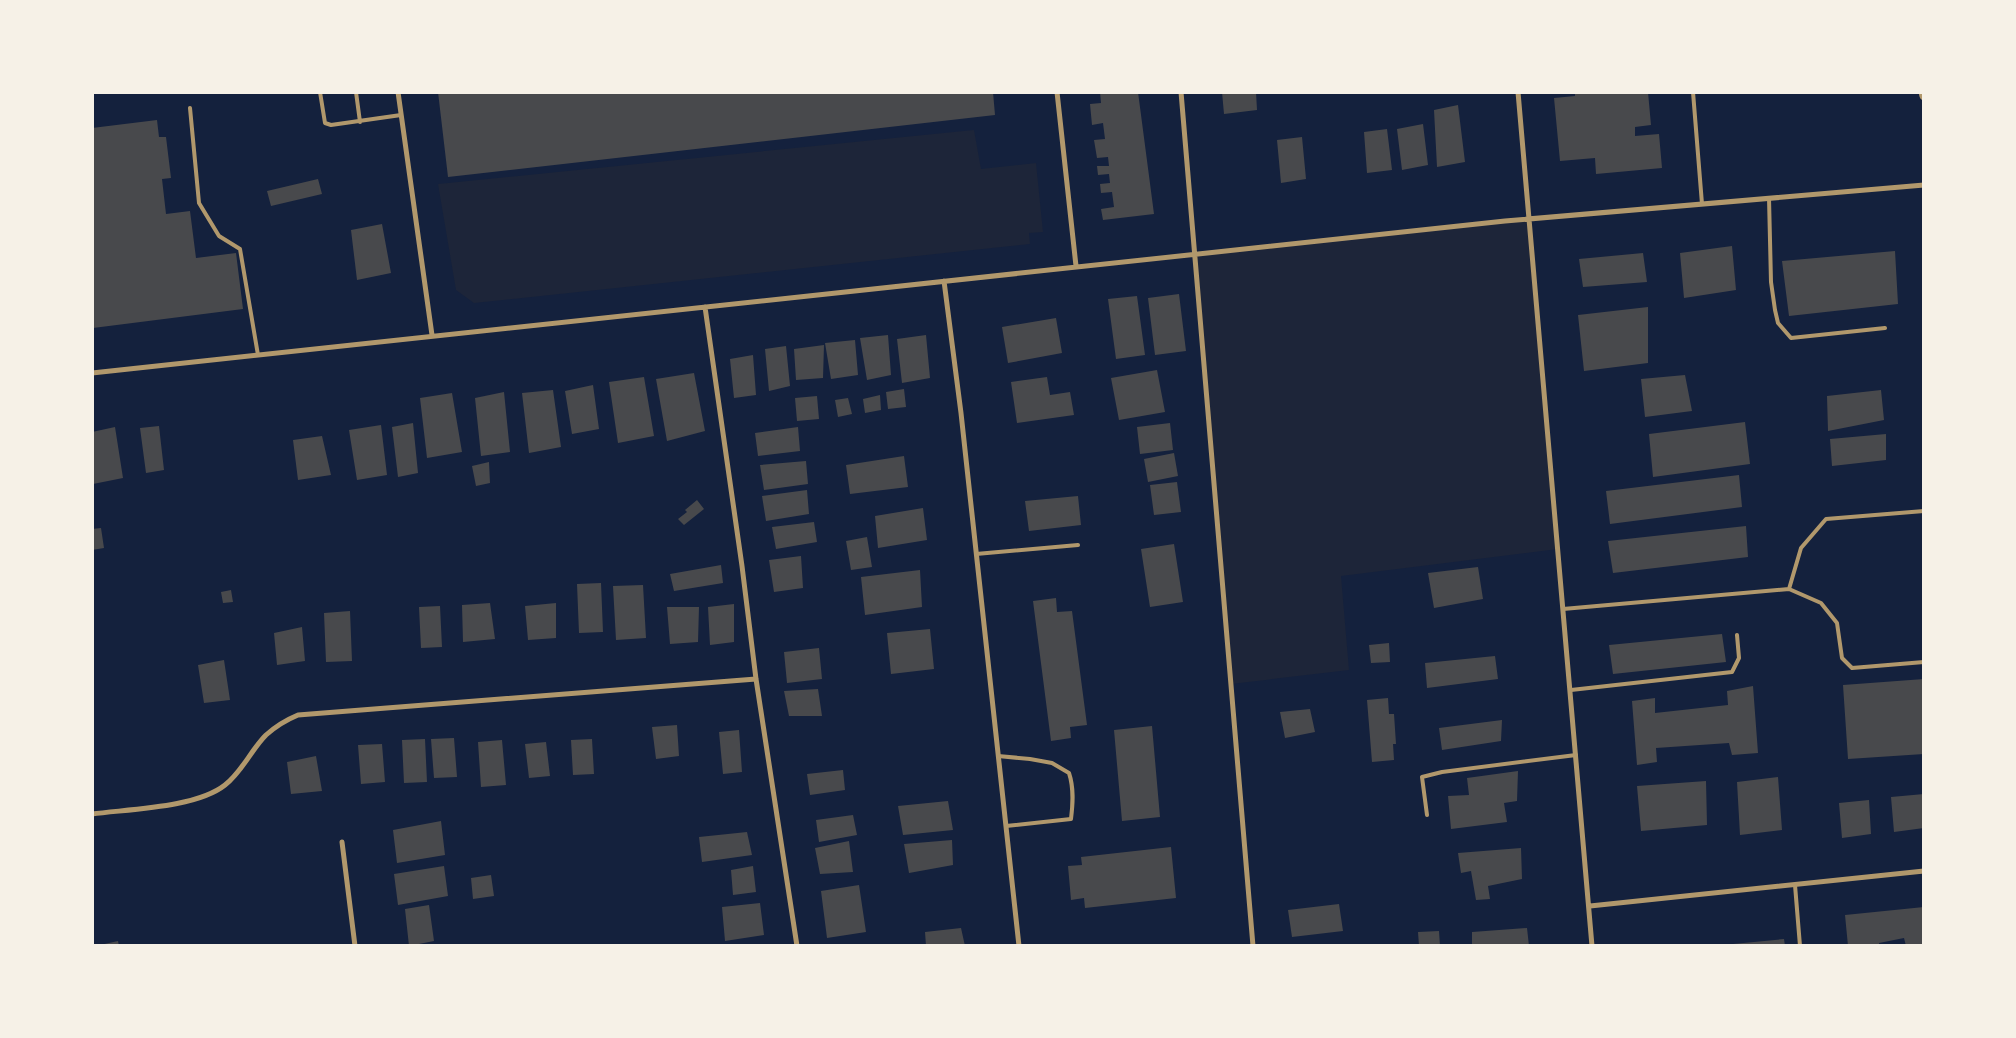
<svg xmlns="http://www.w3.org/2000/svg" width="2016" height="1038" viewBox="0 0 2016 1038" font-family="'Alegreya Sans',sans-serif">
<rect width="100%" height="100%" fill="#14213d"/>
<path fill="#1d2539" d="M 974,130 L 981,169 L 1036,163 L 1043,232 L 1029,233 L 1030,244 L 474,303 L 456,290 L 438,184 Z
M 1529,218 L 1558,549 L 1341,576 L 1349,670 L 1231,684 L 1195,253 Z"/>
<path fill="#48494c" d="M 438,92 L 993,92 L 995,115 L 448,177 Z
M 1100,92 L 1138,92 L 1154,214 L 1103,220 L 1101,209 L 1114,207 L 1112,192 L 1101,193 L 1100,184 L 1110,183 L 1109,174 L 1098,175 L 1097,166 L 1109,166 L 1108,157 L 1097,158 L 1094,140 L 1105,139 L 1103,123 L 1092,125 L 1090,104 L 1101,103 Z
M 1222,92 L 1256,92 L 1257,110 L 1224,114 Z
M 1575,92 L 1648,92 L 1651,125 L 1635,127 L 1635,136 L 1659,134 L 1662,168 L 1596,174 L 1595,158 L 1560,161 L 1554,98 L 1575,96 Z
M 1458,105 L 1465,162 L 1437,167 L 1434,110 Z
M 157,120 L 159,137 L 166,137 L 171,178 L 162,179 L 166,214 L 190,211 L 196,258 L 236,253 L 243,309 L 93,328 L 92,128 Z
M 1423,124 L 1428,165 L 1402,170 L 1397,129 Z
M 1387,129 L 1392,170 L 1367,173 L 1364,132 Z
M 1302,137 L 1306,179 L 1281,183 L 1277,140 Z
M 318,179 L 322,194 L 271,206 L 267,191 Z
M 382,224 L 391,273 L 357,280 L 351,230 Z
M 1732,246 L 1736,290 L 1684,298 L 1680,253 Z
M 1895,251 L 1898,304 L 1789,316 L 1782,261 Z
M 1643,253 L 1647,282 L 1583,287 L 1579,259 Z
M 1179,294 L 1186,351 L 1155,355 L 1148,298 Z
M 1137,296 L 1145,355 L 1116,359 L 1108,299 Z
M 1648,307 L 1648,363 L 1584,371 L 1578,315 Z
M 1056,318 L 1062,353 L 1008,363 L 1002,327 Z
M 888,335 L 891,375 L 867,380 L 860,338 Z
M 926,335 L 930,378 L 902,383 L 897,339 Z
M 855,340 L 858,375 L 831,379 L 825,343 Z
M 824,345 L 823,378 L 796,380 L 794,349 Z
M 786,346 L 790,386 L 769,391 L 765,349 Z
M 753,355 L 756,395 L 734,398 L 730,359 Z
M 1157,370 L 1165,412 L 1119,420 L 1111,378 Z
M 694,373 L 705,431 L 667,441 L 656,379 Z
M 1685,375 L 1692,411 L 1645,417 L 1641,379 Z
M 644,377 L 654,436 L 618,443 L 609,382 Z
M 1047,377 L 1050,395 L 1070,392 L 1074,415 L 1017,423 L 1011,382 Z
M 593,385 L 599,429 L 572,434 L 565,391 Z
M 904,389 L 906,407 L 888,409 L 886,392 Z
M 553,390 L 561,447 L 529,453 L 522,393 Z
M 1881,390 L 1884,420 L 1828,431 L 1827,396 Z
M 504,392 L 510,452 L 481,456 L 475,398 Z
M 452,393 L 462,452 L 427,458 L 420,398 Z
M 880,395 L 881,410 L 865,413 L 863,399 Z
M 817,396 L 819,419 L 797,421 L 795,398 Z
M 848,398 L 852,414 L 838,417 L 835,400 Z
M 1745,422 L 1750,464 L 1653,477 L 1649,434 Z
M 413,423 L 418,473 L 398,477 L 392,427 Z
M 1170,423 L 1173,450 L 1140,454 L 1137,427 Z
M 381,425 L 387,475 L 357,480 L 349,430 Z
M 159,426 L 164,470 L 146,473 L 140,428 Z
M 115,427 L 123,478 L 93,484 L 92,432 Z
M 798,427 L 800,451 L 758,456 L 755,433 Z
M 1886,434 L 1886,460 L 1832,466 L 1830,439 Z
M 322,436 L 331,475 L 298,480 L 293,440 Z
M 1174,453 L 1178,476 L 1148,482 L 1144,459 Z
M 904,456 L 908,487 L 850,494 L 846,465 Z
M 806,461 L 808,484 L 764,490 L 760,465 Z
M 489,462 L 490,483 L 476,486 L 472,466 Z
M 1739,475 L 1742,507 L 1610,524 L 1606,491 Z
M 1177,482 L 1181,512 L 1154,515 L 1150,485 Z
M 807,490 L 809,514 L 766,521 L 762,496 Z
M 1078,496 L 1081,525 L 1029,531 L 1025,501 Z
M 697,500 L 704,509 L 684,525 L 678,519 L 687,512 L 685,510 Z
M 923,508 L 927,540 L 878,548 L 875,516 Z
M 814,522 L 817,542 L 776,549 L 772,527 Z
M 1746,526 L 1748,557 L 1613,573 L 1608,541 Z
M 101,528 L 104,548 L 92,550 L 92,529 Z
M 867,537 L 872,567 L 851,570 L 846,541 Z
M 1174,544 L 1183,602 L 1150,607 L 1141,549 Z
M 801,556 L 803,588 L 774,592 L 769,560 Z
M 721,565 L 723,583 L 674,591 L 670,574 Z
M 1478,567 L 1483,599 L 1434,608 L 1428,573 Z
M 920,570 L 922,607 L 865,615 L 861,577 Z
M 601,583 L 603,632 L 579,633 L 577,584 Z
M 643,585 L 646,638 L 616,640 L 613,586 Z
M 231,590 L 233,602 L 223,603 L 221,592 Z
M 1056,598 L 1057,612 L 1072,611 L 1087,725 L 1070,727 L 1071,738 L 1051,741 L 1033,601 Z
M 490,603 L 495,639 L 463,642 L 462,605 Z
M 556,603 L 556,638 L 528,640 L 525,606 Z
M 734,604 L 734,642 L 710,645 L 708,607 Z
M 440,606 L 442,647 L 421,648 L 419,607 Z
M 667,607 L 699,607 L 698,642 L 670,644 Z
M 350,611 L 352,661 L 326,662 L 324,613 Z
M 302,627 L 305,661 L 277,665 L 274,633 Z
M 930,629 L 934,669 L 891,674 L 887,633 Z
M 1722,634 L 1726,662 L 1613,674 L 1609,645 Z
M 1389,643 L 1390,662 L 1371,663 L 1369,645 Z
M 819,648 L 822,679 L 787,683 L 784,652 Z
M 1495,656 L 1498,679 L 1427,688 L 1425,663 Z
M 224,660 L 230,700 L 204,703 L 198,665 Z
M 1924,679 L 1924,754 L 1848,759 L 1843,685 Z
M 1753,686 L 1758,753 L 1732,755 L 1729,743 L 1656,748 L 1657,762 L 1637,765 L 1632,701 L 1655,698 L 1655,713 L 1728,705 L 1727,691 Z
M 818,689 L 822,716 L 789,716 L 784,691 Z
M 1388,698 L 1389,714 L 1394,714 L 1396,744 L 1393,744 L 1394,760 L 1372,762 L 1367,700 Z
M 1310,709 L 1315,732 L 1285,738 L 1280,712 Z
M 1502,720 L 1501,741 L 1442,750 L 1439,728 Z
M 677,725 L 679,756 L 656,759 L 652,727 Z
M 1152,726 L 1160,817 L 1122,821 L 1114,730 Z
M 739,730 L 742,772 L 723,774 L 719,732 Z
M 454,738 L 457,777 L 434,778 L 431,739 Z
M 425,739 L 427,782 L 404,783 L 402,740 Z
M 592,739 L 594,774 L 573,775 L 571,740 Z
M 502,740 L 506,785 L 481,787 L 478,742 Z
M 546,742 L 550,776 L 529,778 L 525,744 Z
M 382,744 L 385,782 L 361,784 L 358,745 Z
M 316,756 L 322,791 L 291,794 L 287,762 Z
M 843,770 L 845,790 L 810,795 L 807,774 Z
M 1518,771 L 1517,801 L 1504,803 L 1507,822 L 1451,829 L 1448,796 L 1469,795 L 1467,778 Z
M 1778,777 L 1782,830 L 1740,835 L 1737,782 Z
M 1706,781 L 1707,825 L 1641,831 L 1637,786 Z
M 1924,794 L 1924,828 L 1894,832 L 1891,797 Z
M 1869,800 L 1871,834 L 1842,838 L 1839,803 Z
M 948,801 L 953,830 L 903,835 L 898,806 Z
M 853,815 L 857,835 L 819,842 L 816,820 Z
M 441,821 L 445,855 L 397,863 L 393,830 Z
M 747,832 L 752,855 L 702,862 L 699,837 Z
M 952,840 L 953,865 L 909,873 L 904,844 Z
M 849,841 L 853,872 L 820,874 L 815,848 Z
M 1171,847 L 1176,898 L 1085,908 L 1084,898 L 1071,900 L 1068,866 L 1082,865 L 1081,857 Z
M 1521,848 L 1522,879 L 1488,886 L 1490,899 L 1476,900 L 1471,871 L 1461,873 L 1458,853 Z
M 444,866 L 448,896 L 398,905 L 394,874 Z
M 753,866 L 756,892 L 733,895 L 731,870 Z
M 491,875 L 494,896 L 473,899 L 471,878 Z
M 859,885 L 866,932 L 827,938 L 821,891 Z
M 760,903 L 764,935 L 725,941 L 722,907 Z
M 1339,904 L 1343,931 L 1292,937 L 1288,910 Z
M 429,905 L 434,941 L 409,946 L 405,909 Z
M 1924,907 L 1924,945 L 1906,946 L 1904,938 L 1879,943 L 1879,946 L 1848,946 L 1845,915 Z
M 961,928 L 965,946 L 926,946 L 925,932 Z
M 1527,928 L 1529,946 L 1472,946 L 1472,932 Z
M 1439,931 L 1440,946 L 1419,946 L 1418,932 Z
M 1784,939 L 1785,946 L 1733,946 L 1733,944 Z
M 118,941 L 119,946 L 100,946 L 100,945 Z"/>
<g fill="none" stroke-linecap="round" stroke-linejoin="round">
<path stroke="#b1986c" stroke-width="4" d="M 320,92 L 325,123 L 331,125 L 401,115
M 356,92 L 360,122
M 1693,92 L 1702,204
M 190,108 L 199,203 L 219,236 L 240,249 L 258,355
M 1769,198 L 1771,282 L 1775,310 L 1778,323 L 1791,338 L 1885,328
M 976,554 L 1078,545
M 1789,589 L 1801,548 L 1826,519 L 1924,511
M 1563,609 L 1789,589 L 1821,603 L 1837,623 L 1842,658 L 1852,668 L 1924,662
M 1571,690 L 1732,672 L 1739,658 L 1737,635
M 998,756 L 1030,759 L 1052,763 L 1069,773 C 1074,788 1073,803 1071,819 L 1006,826
M 1427,815 L 1422,777 L 1442,772 L 1576,755
M 1795,885 L 1800,946"/>
<path stroke="#b1986c" stroke-width="5" d="M 398,92 L 432,335
M 1057,92 L 1076,266
M 1181,92 L 1253,946
M 1518,92 L 1592,946
M 944,281 L 961,413 L 1019,946
M 705,307 L 742,566 L 756,679 L 797,946
M 92,373 L 1505,221 L 1924,185
M 92,814 C 129,809 196,808 225,785 C 242,772 251,750 266,735 C 276,726 286,720 298,715 L 756,679
M 342,842 L 355,946
M 1590,906 L 1924,871"/>
<path stroke="#b1986c" stroke-width="9" d="M 1923,92 L 1924,96"/>
</g>
<rect width="2016" height="1038" fill="none" stroke="#f6f1e7" stroke-width="188"/>
</svg>
